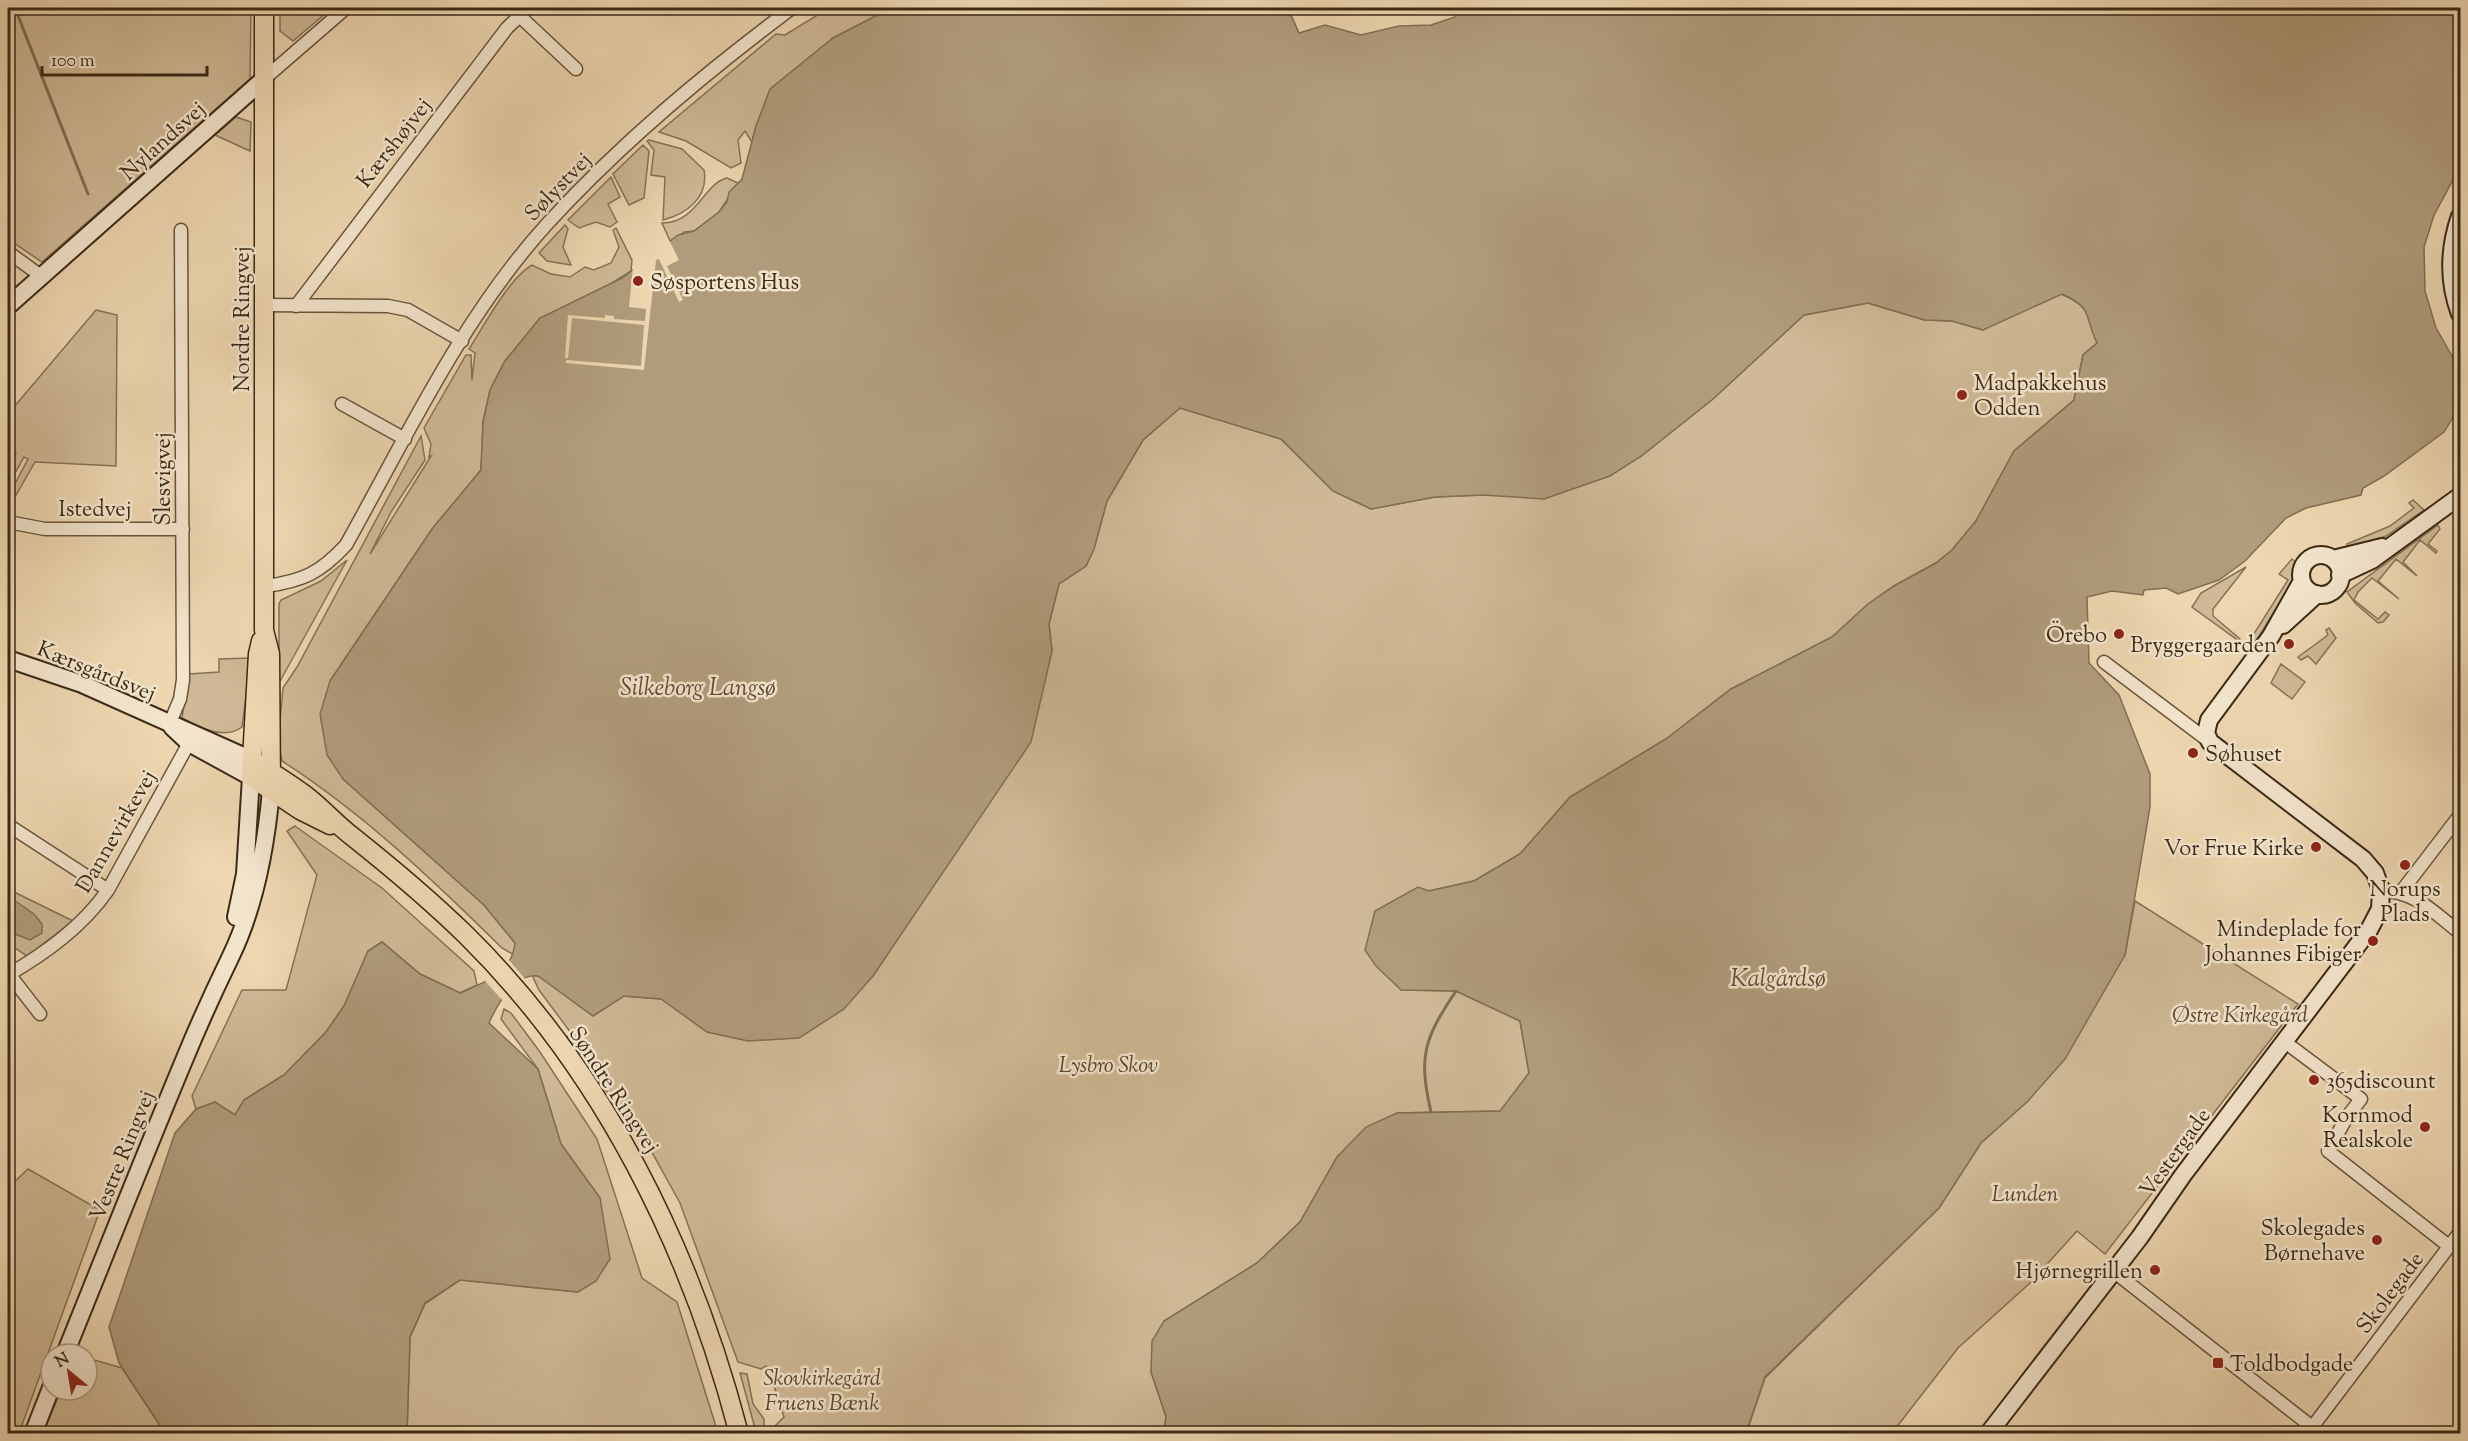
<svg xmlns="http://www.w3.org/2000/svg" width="2468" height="1441" viewBox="0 0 2468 1441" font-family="'Sorts Mill Goudy',serif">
<rect width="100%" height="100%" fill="#edd6b0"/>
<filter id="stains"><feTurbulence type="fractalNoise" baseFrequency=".00333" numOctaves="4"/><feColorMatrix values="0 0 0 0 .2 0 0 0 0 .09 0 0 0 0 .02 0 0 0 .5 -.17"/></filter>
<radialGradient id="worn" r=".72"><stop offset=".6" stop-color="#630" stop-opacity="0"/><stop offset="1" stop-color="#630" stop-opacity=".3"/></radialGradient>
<path fill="#cfb996" stroke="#857256" stroke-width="1.5" d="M 8,8 L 251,8 L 250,79 L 42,262 L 8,239 Z
M 280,8 L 332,8 L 293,41 L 280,31 Z
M 829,8 L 891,8 L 833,38 L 756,126 L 752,142 L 745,131 L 738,140 L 741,163 L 731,168 L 686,141 L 659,132 L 776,34 L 785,35 Z
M 236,117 L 251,122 L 250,151 L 215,135 Z
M 649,140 L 682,149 L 704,170 C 709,198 686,214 663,220 L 665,177 L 651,175 L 654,150 L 647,141 Z
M 643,145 L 649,151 L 644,198 L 629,205 L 613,174 Z
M 611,177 L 620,197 L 608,204 L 617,222 L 610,227 L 596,222 L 579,228 L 568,220 Z
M 727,178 L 738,183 L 719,212 L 694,231 L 684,232 L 671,243 L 662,223 C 697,223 704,183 727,178 Z
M 565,225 L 568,229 L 563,247 L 571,265 L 547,261 L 539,253 Z
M 616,228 L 632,260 L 631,271 L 598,292 L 540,318 L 505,361 L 490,390 L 483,422 L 481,470 L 432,529 L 330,681 L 343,779 L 484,905 L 515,943 L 514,955 L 502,948 C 434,881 363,813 282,761 L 278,742 L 283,688 L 297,667 L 421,436 L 425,460 L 391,512 L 370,554 L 431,456 L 429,457 L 431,444 L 424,428 L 466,355 L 471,355 L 472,380 L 475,353 L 469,349 C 484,326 509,278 532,265 L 551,274 L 570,277 L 585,267 L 594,270 L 611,263 L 619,247 L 613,230 Z
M 2061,294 C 2094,308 2084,316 2098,343 L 2083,355 L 2074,400 L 2014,451 L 1976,521 L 1952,550 L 1936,563 L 1894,586 L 1868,604 L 1832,637 L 1731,689 L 1666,739 L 1570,797 L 1520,854 L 1474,881 L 1429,891 L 1401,990 L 1456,991 L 1520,1021 L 1529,1073 L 1501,1111 L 1397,1113 L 1337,1157 L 1300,1222 L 1257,1263 L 1164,1321 L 1151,1372 L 1166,1417 L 1164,1433 L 768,1433 L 784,1417 L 771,1377 L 773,1374 L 766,1366 L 761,1369 L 738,1362 L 680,1203 L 649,1147 L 566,1038 L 571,1033 L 539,990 L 532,975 L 624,996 L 661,999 L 873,976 L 928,891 L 1052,651 L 1049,624 L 1059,584 L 1086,566 L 1094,549 L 1107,501 L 1143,440 L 1180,408 L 1281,439 L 1333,491 L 1371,509 L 1435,497 L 1483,495 L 1640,457 L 1713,399 L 1804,315 L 1868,303 L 1924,320 L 1952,321 L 1983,330 L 2025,306 Z
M 96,310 L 117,315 L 116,466 L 35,462 L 8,509 L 8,497 L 28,459 L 24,457 L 8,486 L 8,471 L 16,453 L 8,449 L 8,414 Z
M 2413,500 L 2424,510 L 2386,536 L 2348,549 L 2347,544 L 2390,526 L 2414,508 L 2409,503 Z
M 2438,525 L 2440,529 L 2428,544 L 2437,551 L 2436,553 L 2420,540 L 2403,562 L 2417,576 L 2396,559 L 2378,581 L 2399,599 L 2372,578 L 2358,592 L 2354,600 L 2378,619 L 2385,612 L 2389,615 L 2383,622 L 2378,623 L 2355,603 L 2347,592 Z
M 2292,559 L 2296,562 L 2294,579 L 2255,643 L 2250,640 L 2288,580 L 2279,574 Z
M 347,560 L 279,683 L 279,604 L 281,600 L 321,581 Z
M 2246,567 L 2213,609 L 2213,616 L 2240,639 L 2239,641 L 2192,607 L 2201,593 Z
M 2329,628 L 2336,638 L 2316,664 L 2308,656 L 2301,660 L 2298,657 L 2328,635 L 2326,630 Z
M 251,658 L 242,727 C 225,740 199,728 182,718 L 189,674 L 219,672 L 219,659 Z
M 2281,664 L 2305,682 L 2292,699 L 2271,683 Z
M 295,826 L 382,888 L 474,971 L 477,985 L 460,993 L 420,974 L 382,942 L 368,951 L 344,1006 L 326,1032 L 284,1075 L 244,1100 L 235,1115 L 215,1102 L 196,1109 L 192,1096 L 242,990 L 286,990 L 317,875 L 287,831 Z
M 8,889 L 73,921 L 27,956 L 8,943 Z
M 2135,901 L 2298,1004 L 2105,1254 L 2077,1231 L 2030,1283 L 1958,1348 L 1892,1433 L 1746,1434 L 1765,1378 L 1939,1208 L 1981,1143 L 2028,1101 L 2125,955 Z
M 504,1009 L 511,1013 L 540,1052 L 597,1139 L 642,1278 L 677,1302 L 718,1433 L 407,1434 L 410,1337 L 425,1304 L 460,1280 L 578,1292 L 600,1198 L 561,1144 L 538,1069 L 501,1019 Z
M 28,1169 L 100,1210 L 19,1433 L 8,1430 L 8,1188 Z
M 87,1358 L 122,1368 L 165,1433 L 43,1434 L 61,1390 L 87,1390 Z
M 740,1373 L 747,1374 L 753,1404 L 764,1419 L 764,1426 L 756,1432 Z"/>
<path fill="#b09c7c" stroke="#816e53" stroke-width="1.5" d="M 891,8 L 914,10 L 958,8 L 965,10 L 970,8 L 1279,8 L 1292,17 L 1299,33 L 1325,25 L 1361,35 L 1399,26 L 1431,25 L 1455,17 L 1458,8 L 2460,8 L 2460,167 L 2434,215 L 2424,247 L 2425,291 L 2436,328 L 2456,363 L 2458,391 L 2454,416 L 2444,432 L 2384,476 L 2363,488 L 2361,495 L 2306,508 L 2286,518 L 2245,561 L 2219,580 L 2178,594 L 2166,588 L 2144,590 L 2143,595 L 2112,591 L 2087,597 L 2089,663 L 2119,695 L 2150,774 L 2150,807 L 2125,955 L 2065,1059 L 2028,1101 L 1981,1143 L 1939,1208 L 1765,1377 L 1746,1433 L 1164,1433 L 1166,1416 L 1151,1372 L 1152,1341 L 1164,1321 L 1257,1263 L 1300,1222 L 1337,1157 L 1366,1127 L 1397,1113 L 1500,1111 L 1529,1073 L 1520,1021 L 1456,991 L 1401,990 L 1376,966 L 1365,950 L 1375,911 L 1418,887 L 1429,891 L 1474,881 L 1520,854 L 1570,797 L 1666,739 L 1731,689 L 1832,637 L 1868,604 L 1894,586 L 1936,563 L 1952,550 L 1976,521 L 2014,451 L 2074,400 L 2083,355 L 2097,343 C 2084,316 2094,308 2062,294 L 1983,330 L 1952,321 L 1925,320 L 1868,303 L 1804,315 L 1713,399 L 1640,457 L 1610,476 L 1544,499 L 1483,495 L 1435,497 L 1371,509 L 1333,491 L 1281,439 L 1180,408 L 1143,440 L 1107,501 L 1094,549 L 1086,566 L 1059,584 L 1049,624 L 1052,651 L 1031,742 L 873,976 L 844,1009 L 799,1038 L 748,1041 L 707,1032 L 661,999 L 624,996 L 593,1016 L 538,976 C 514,973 497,1005 489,1023 L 538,1069 L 561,1144 L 600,1198 L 610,1259 L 596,1281 L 578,1292 L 460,1280 L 425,1303 L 410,1337 L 407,1433 L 165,1433 L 119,1363 L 109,1327 L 175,1133 L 196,1109 L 215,1102 L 235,1115 L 244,1100 L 284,1075 L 326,1032 L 344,1006 L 368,951 L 382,942 L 420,974 L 460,993 C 485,981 511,976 515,943 L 484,905 L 343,779 L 327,755 L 320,714 L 330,681 L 432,529 L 481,470 L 483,422 L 490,390 L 505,361 L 540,318 L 622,278 L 678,235 L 694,231 L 719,212 L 727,202 L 729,192 L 742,179 L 756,126 L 770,89 L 833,38 Z
M 8,896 L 34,914 L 42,924 L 42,933 L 30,940 L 15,934 L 8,927 Z"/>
<path fill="#edd6b0" d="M 669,240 L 679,260 L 667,266 L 683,300 L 679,302 L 659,259 L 656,260 L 644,370 L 566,363 L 566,360 L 641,366 L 644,325 L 572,318 L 568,358 L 565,358 L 568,315 L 605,318 L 605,315 L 614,316 L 614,319 L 645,321 L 646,309 L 629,307 L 633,266 Z
M 509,960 L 526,980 L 503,1001 L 485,981 Z"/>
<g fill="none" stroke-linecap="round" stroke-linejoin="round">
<path stroke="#816e53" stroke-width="3" d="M 15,8 L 88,194
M 1431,1112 C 1418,1056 1424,1039 1456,991"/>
<defs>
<path id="street" d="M 511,8 L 576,69
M 264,79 L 346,8
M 8,252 L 41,276
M 264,305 L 388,306 L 408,310 L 462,341
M 296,306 L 507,28 L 528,8
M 342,404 L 405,439
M 8,522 L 45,529 L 183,529
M 266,586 C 303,581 320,573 346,545 C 407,436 463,316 548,223 C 622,142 705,73 792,8
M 2104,662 L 2210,742
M 169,725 L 180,699 L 183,680 L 181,230
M 8,825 L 108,890
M 2381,890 C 2418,893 2432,911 2460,933
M 2401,892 L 2460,815
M 9,974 L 40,1014
M 8,975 C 47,952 82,927 108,890 L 189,743
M 2285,1042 L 2361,1099 L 2347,1117 L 2328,1151 L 2450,1247
M 2112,1270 L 2321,1434
M 2307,1434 L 2460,1232"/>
<path id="secondary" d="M 2460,216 C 2449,248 2448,282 2460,314
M 8,306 L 264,79
M2301 575a20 20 0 1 1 40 0a20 20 0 1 1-40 0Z
M 2333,559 L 2382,547
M 2340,575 L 2372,560 L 2460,496
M 2283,625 L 2317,594
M 8,659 L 82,684 L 252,760 L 257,772
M 172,727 L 189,743 L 251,777 L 245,874 L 236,917
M 65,1354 C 105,1255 144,1156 185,1058 C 199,1024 214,991 230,958 C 255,907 266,847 271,790
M 33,1434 L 51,1388
M 1988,1434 L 2140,1237 L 2183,1175 L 2369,930 L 2380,909 L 2381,890 L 2375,873 L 2363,859 L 2210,742 L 2206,733 L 2209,720 L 2271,636 L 2302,581"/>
<path id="primary" d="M 264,8 L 264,630 L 270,654 L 271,790
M 261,641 L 258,654 L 251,777 L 300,810 L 330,825
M 252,760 C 271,772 291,784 309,798 C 324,810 337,825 353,837 C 392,868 430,900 466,935 C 603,1070 691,1249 739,1434"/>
</defs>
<use href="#street" stroke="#68553c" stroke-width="15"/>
<use href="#secondary" stroke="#3b2a16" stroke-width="20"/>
<use href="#primary" stroke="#3b2a16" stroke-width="21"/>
<use href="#street" stroke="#f3e4cc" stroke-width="12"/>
<use href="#secondary" stroke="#f3e4cc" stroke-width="16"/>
<use href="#primary" stroke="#edd6b0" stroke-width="18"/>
</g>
<g fill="#8f2418" stroke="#f3e4cc" stroke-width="2">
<circle cx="638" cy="281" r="6"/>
<circle cx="1962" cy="395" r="6"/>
<circle cx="2119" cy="634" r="6"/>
<circle cx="2289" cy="644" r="6"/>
<circle cx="2193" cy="753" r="6"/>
<circle cx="2316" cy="847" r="6"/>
<circle cx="2405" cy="865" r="6"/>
<circle cx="2373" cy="941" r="6"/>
<circle cx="2314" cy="1080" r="6"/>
<circle cx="2425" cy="1127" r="6"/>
<circle cx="2377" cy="1240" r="6"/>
<circle cx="2155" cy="1270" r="6"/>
<rect x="2212" y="1357" width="12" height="12" rx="3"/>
</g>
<g text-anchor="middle" stroke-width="5" stroke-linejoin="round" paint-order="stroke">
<g font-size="22" fill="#3b2a16" stroke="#f3e4cc">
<text transform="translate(162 140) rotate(-42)" y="8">Nylandsvej</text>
<text transform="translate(393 142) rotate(-52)" y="8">Kærshøjvej</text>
<text transform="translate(557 186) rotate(-46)" y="8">Sølystvej</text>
<text transform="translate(241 319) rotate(-90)" y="8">Nordre Ringvej</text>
<text transform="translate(162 479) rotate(-90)" y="8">Slesvigvej</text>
<text x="95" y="516">Istedvej</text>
<text transform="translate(97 670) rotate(22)" y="8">Kærsgårdsvej</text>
<text transform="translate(115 831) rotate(-60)" y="8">Dannevirkevej</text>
<text transform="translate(615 1089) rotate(57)" y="8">Søndre Ringvej</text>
<text transform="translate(2174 1152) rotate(-54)" y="8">Vestergade</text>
<text transform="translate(121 1155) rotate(-68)" y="8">Vestre Ringvej</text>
<text transform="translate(2389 1292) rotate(-53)" y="8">Skolegade</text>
</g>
<g font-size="22" fill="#3b2a16" stroke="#f3e4cc" text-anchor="end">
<text x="650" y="289" text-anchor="start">Søsportens Hus</text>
<text x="1974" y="390" text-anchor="start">Madpakkehus<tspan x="1974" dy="25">Odden</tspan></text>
<text x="2107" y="642">Örebo</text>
<text x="2277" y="652">Bryggergaarden</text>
<text x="2205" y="761" text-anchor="start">Søhuset</text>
<text x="2304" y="855">Vor Frue Kirke</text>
<text x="2405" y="896" text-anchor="middle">Norups<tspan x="2405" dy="25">Plads</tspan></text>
<text x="2361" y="936">Mindeplade for<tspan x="2361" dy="25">Johannes Fibiger</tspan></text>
<text x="2326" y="1088" text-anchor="start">365discount</text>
<text x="2413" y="1122">Kornmod<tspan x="2413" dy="25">Realskole</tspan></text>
<text x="2365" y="1235">Skolegades<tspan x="2365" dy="25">Børnehave</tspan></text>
<text x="2143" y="1278">Hjørnegrillen</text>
<text x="2230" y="1371" text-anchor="start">Toldbodgade</text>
</g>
<g font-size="22" font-style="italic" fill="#594730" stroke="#f3e4cc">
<text x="2240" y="1022">Østre Kirkegård</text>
<text x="1108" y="1072">Lysbro Skov</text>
<text x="2025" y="1201">Lunden</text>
<text x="822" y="1385">Skovkirkegård<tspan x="822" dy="25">Fruens Bænk</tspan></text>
</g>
<g font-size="24" font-style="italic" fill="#5e4c35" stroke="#f3e4cc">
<text x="698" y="695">Silkeborg Langsø</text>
<text x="1778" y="986">Kalgårdsø</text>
</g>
</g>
<rect width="2468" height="1441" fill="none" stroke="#edd6b0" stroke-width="30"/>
<rect x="9" y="9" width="2450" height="1423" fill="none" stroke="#3b2a16" stroke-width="3"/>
<rect x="15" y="15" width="2438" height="1411" fill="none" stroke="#3b2a16" stroke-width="1.5"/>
<g transform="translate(69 1372) rotate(330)"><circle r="28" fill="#f3e4cc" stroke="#a99a83" stroke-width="1.5"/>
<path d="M0-4.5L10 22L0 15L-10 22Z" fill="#8f2418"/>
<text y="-9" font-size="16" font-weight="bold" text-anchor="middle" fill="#3b2a16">N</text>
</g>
<path d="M42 66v9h165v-9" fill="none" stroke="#3b2a16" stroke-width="3"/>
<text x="51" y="66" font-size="18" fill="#3b2a16" stroke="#f3e4cc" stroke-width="4.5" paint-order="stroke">100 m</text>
<rect width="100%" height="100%" filter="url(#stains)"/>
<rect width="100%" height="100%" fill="url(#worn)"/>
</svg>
